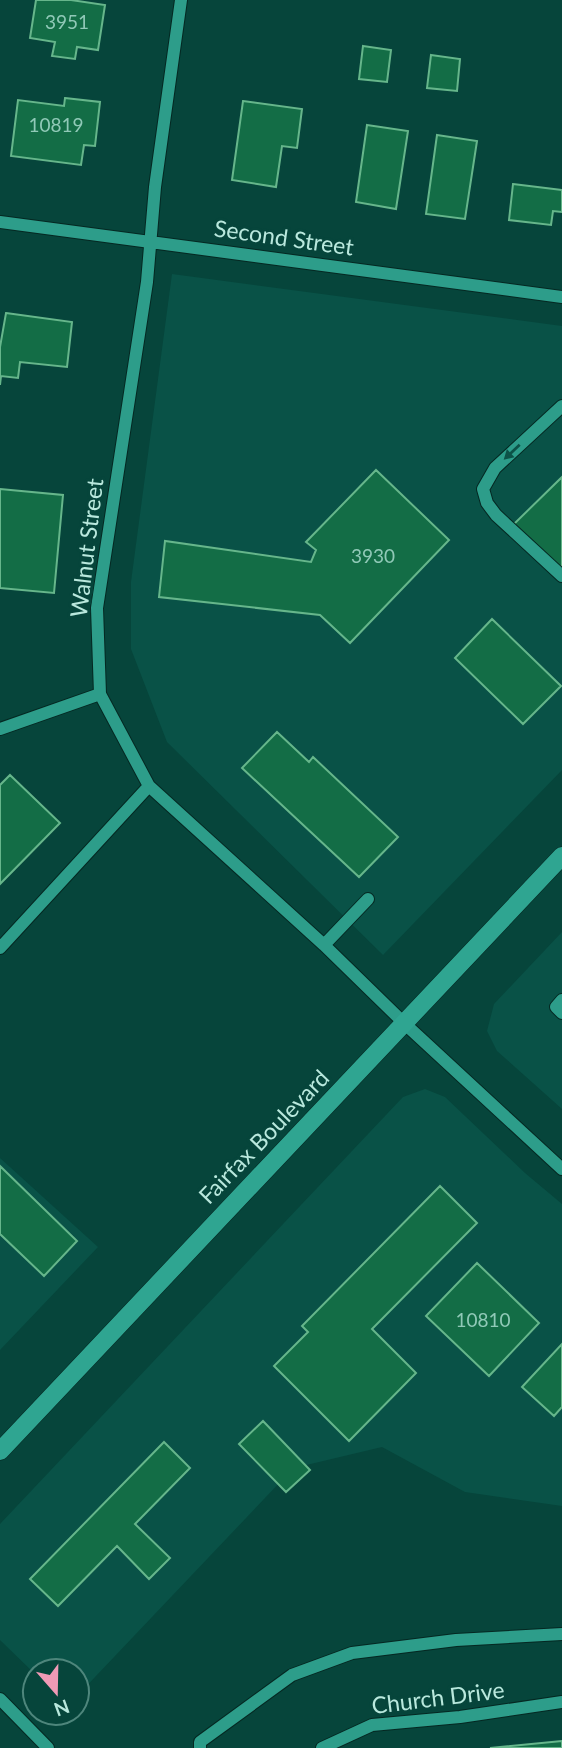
<svg xmlns="http://www.w3.org/2000/svg" width="562" height="1748" viewBox="0 0 562 1748" font-family="Lato,sans-serif">
<rect width="100%" height="100%" fill="#06453b"/>
<path fill="#095247" d="M 172,274 L 562,326 L 562,770 L 383,955 L 167,742 L 131,649 L 131,582 Z
M 562,932 L 562,1109 L 497,1051 L 487,1031 L 494,1004 Z
M 425,1089 L 445,1097 L 525,1173 L 562,1204 L 562,1506 L 465,1492 L 382,1447 L 277,1472 L 284,1478 L 77,1696 L 77,1671 L 35,1671 L 35,1674 L 0,1640 L 0,1524 L 403,1097 Z
M 0,1158 L 98,1247 L 0,1350 Z"/>
<path fill="#136d46" stroke="#66b68b" stroke-width="2" d="M 36,0 L 71,0 L 105,5 L 98,50 L 77,47 L 75,59 L 52,56 L 55,42 L 30,38 Z
M 363,46 L 391,50 L 387,82 L 359,79 Z
M 431,55 L 460,59 L 457,91 L 427,88 Z
M 65,98 L 100,102 L 95,146 L 84,145 L 81,165 L 11,156 L 18,100 L 64,106 Z
M 243,101 L 302,109 L 297,148 L 282,146 L 276,187 L 232,180 Z
M 367,125 L 408,131 L 396,209 L 356,202 Z
M 437,135 L 477,141 L 465,219 L 426,214 Z
M 513,184 L 562,190 L 562,212 L 553,211 L 551,225 L 509,220 Z
M 6,313 L 72,322 L 67,367 L 20,362 L 18,378 L 1,376 L 0,385 L 0,347 Z
M 376,470 L 449,540 L 350,643 L 320,615 L 159,597 L 165,541 L 311,562 L 316,550 L 306,542 Z
M 562,477 L 562,572 L 514,524 Z
M 0,489 L 63,495 L 54,593 L 0,588 Z
M 492,619 L 561,686 L 523,724 L 455,658 Z
M 277,732 L 309,762 L 313,757 L 398,837 L 359,877 L 242,768 Z
M 10,775 L 60,823 L 0,884 L 0,785 Z
M 0,1166 L 77,1241 L 44,1276 L 0,1234 Z
M 440,1186 L 477,1223 L 372,1329 L 416,1373 L 349,1441 L 274,1366 L 308,1332 L 302,1326 Z
M 477,1263 L 539,1323 L 489,1376 L 426,1316 Z
M 562,1344 L 562,1407 L 554,1416 L 522,1387 Z
M 263,1421 L 310,1470 L 286,1492 L 239,1444 Z
M 164,1442 L 190,1468 L 135,1524 L 170,1558 L 149,1579 L 117,1546 L 58,1606 L 30,1579 Z
M 562,1741 L 562,1748 L 490,1748 Z"/>
<g fill="none" stroke-linecap="round" stroke-linejoin="round">
<defs>
<path id="minor" d="M 181,0 L 155,187 L 147,282 L 97,608 L 100,694 L 149,786 L 324,945 L 405,1024 L 562,1169
M 0,222 L 562,297
M 562,406 L 495,468 L 483,489 L 487,503 L 496,515 L 562,576
M 0,729 L 100,694
M 324,945 L 368,899
M 0,948 L 149,786
M 562,1000 L 556,1007 L 562,1013
M 0,1699 L 48,1748
M 200,1748 L 200,1742 L 292,1675 L 352,1653 L 456,1640 L 562,1634
M 322,1748 L 372,1725 L 460,1717 L 562,1702"/>
<path id="major" d="M 0,1451 L 562,856"/>
</defs>
<use href="#minor" stroke="#052822" stroke-width="14"/>
<use href="#major" stroke="#052822" stroke-width="19"/>
<use href="#minor" stroke="#2d9d8a" stroke-width="12"/>
<use href="#major" stroke="#2fa591" stroke-width="18"/>
</g>
<defs><path id="oneway-solid" d="M-6-.8H1V-3.2L6.5 0L1 3.2V.8H-6Z" transform="scale(1.75)"/></defs>
<use fill="#0c5247" href="#oneway-solid" transform="translate(512 452) rotate(137)"/>
<g text-anchor="middle" stroke-width="6" stroke-linejoin="round" paint-order="stroke">
<g font-size="19" fill="#90c9b7">
<text x="67" y="29">3951</text>
<text x="56" y="132">10819</text>
<text x="373" y="563">3930</text>
<text x="483" y="1327">10810</text>
</g>
<g font-size="23" fill="#b9e8dd" stroke="#06453b">
<text transform="translate(284 238) rotate(8)" y="8">Second Street</text>
<text transform="translate(87 548) rotate(-83)" y="8">Walnut Street</text>
<text transform="translate(264 1137) rotate(-46)" y="8">Fairfax Boulevard</text>
<text transform="translate(438 1698) rotate(-7)" y="8">Church Drive</text>
</g>
</g>
<g transform="translate(56 1692) rotate(160)"><circle r="33" fill="#06453b" stroke="#4e867c" stroke-width="2"/>
<path d="M0-5L12 26L0 18L-12 26Z" fill="#f09ab6"/>
<text y="-10" font-size="19" font-weight="bold" text-anchor="middle" fill="#b9e8dd">N</text>
</g>
</svg>
